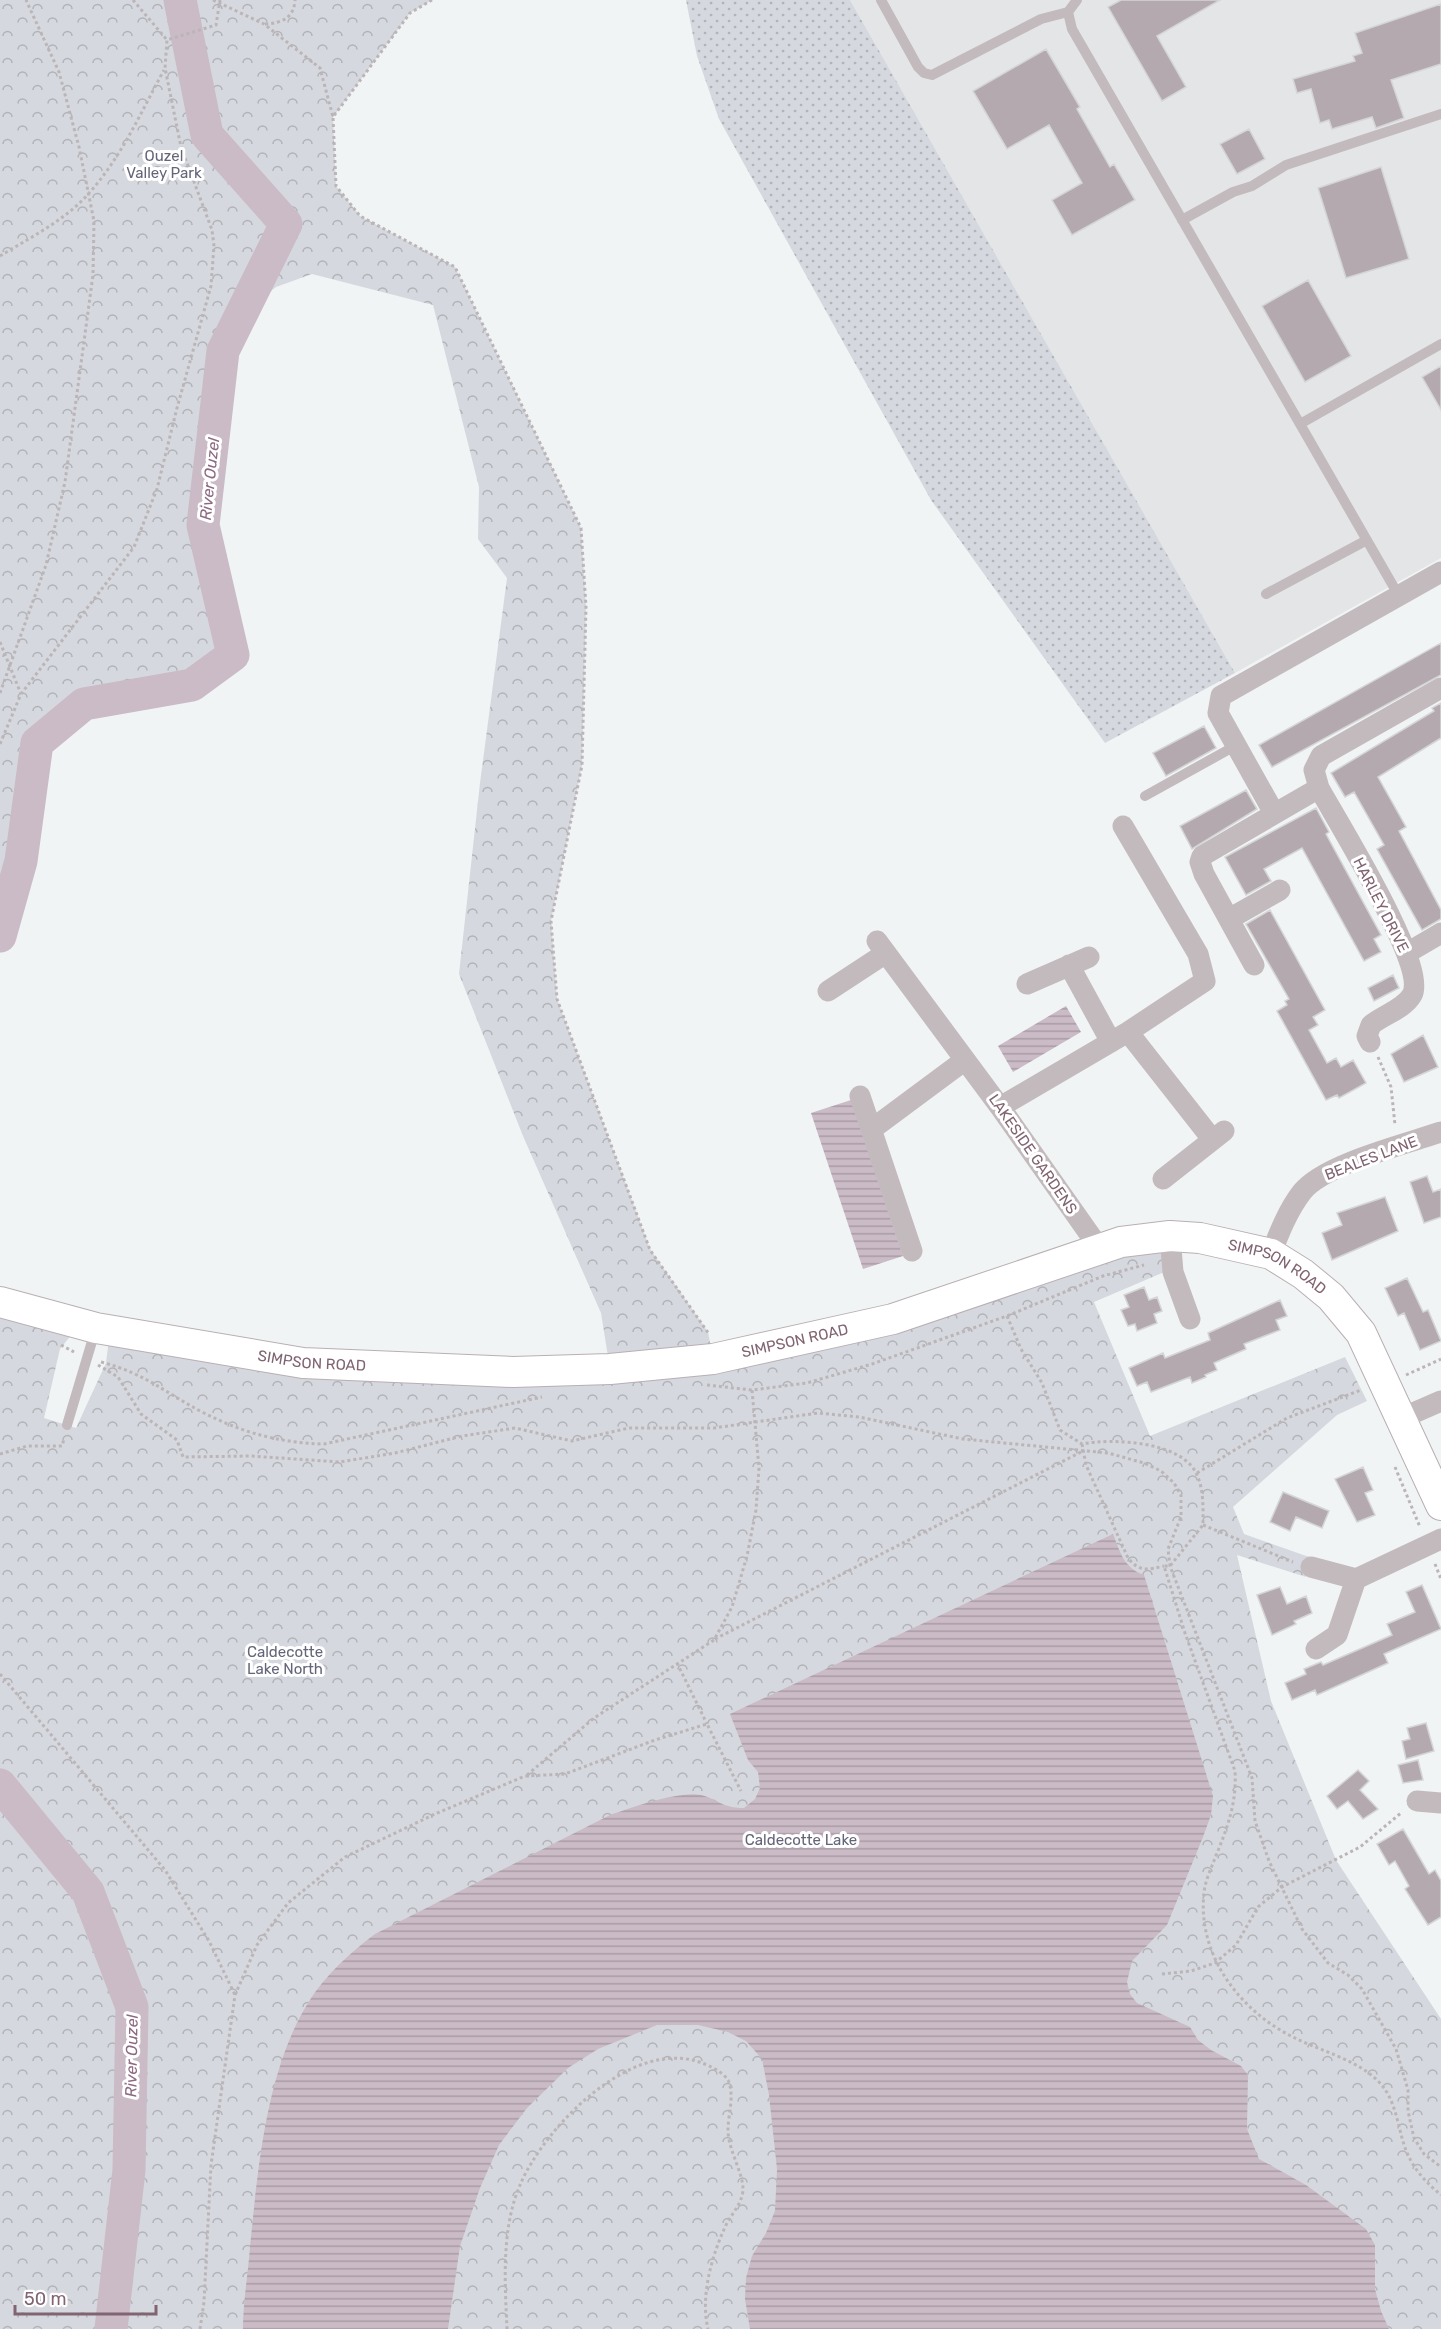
<svg xmlns="http://www.w3.org/2000/svg" width="1441" height="2329" viewBox="0 0 1441 2329" font-family="Rubik,sans-serif">
<defs>
<pattern id="grass-dots" width="8" height="8" patternUnits="userSpaceOnUse" patternTransform="scale(1.5)"><rect width="8" height="8" fill="#d5d8de"/><path d="M2 2h.1M6 6h.1" fill="none" stroke="#b2b3b8" stroke-width="1.8" stroke-linecap="round"/></pattern>
<pattern id="forest-crowns" width="20" height="18" patternUnits="userSpaceOnUse" patternTransform="scale(1.5)"><rect width="20" height="18" fill="#d5d8de"/><path d="M2 6a3 3 0 1 1 6 0M12 15a3 3 0 1 1 6 0" fill="none" stroke="#b2b3b8"/></pattern>
<pattern id="water-rules" width="6" height="5" patternUnits="userSpaceOnUse" patternTransform="scale(1.5)"><rect width="6" height="5" fill="#cabbc6"/><path d="M0 2.5h6" fill="none" stroke="#a99ca5"/></pattern>
</defs>
<rect width="100%" height="100%" fill="#f1f4f4"/>
<path fill="#e4e5e6" d="M 850,0 L 1441,0 L 1441,558 L 1235,673 Z"/>
<path fill="url(#grass-dots)" d="M 686,0 L 850,0 L 1235,673 L 1105,743 L 931,500 L 719,119 L 697,56 Z"/>
<path fill="url(#forest-crowns)" d="M 0,0 L 432,0 L 410,13 L 333,117 L 336,186 L 360,216 L 455,267 L 581,528 L 586,607 L 582,765 L 551,921 L 557,999 L 650,1249 L 708,1332 L 713,1358 L 1170,1236 L 1173,1272 L 1162,1273 L 1094,1302 L 1150,1436 L 1345,1357 L 1367,1401 L 1337,1415 L 1233,1507 L 1244,1534 L 1312,1558 L 1306,1577 L 1237,1555 L 1271,1701 L 1336,1860 L 1441,2019 L 1441,2329 L 0,2329 L 0,1302 L 80,1324 L 60,1349 L 44,1418 L 76,1428 L 106,1363 L 110,1331 L 169,1342 L 610,1369 L 601,1313 L 523,1136 L 459,974 L 480,783 L 507,578 L 478,539 L 479,487 L 433,305 L 312,274 L 276,287 L 242,314 L 223,351 L 203,525 L 233,655 L 192,685 L 84,704 L 37,743 L 21,861 L 0,936 Z"/>
<path fill="url(#water-rules)" d="M 1066,1006 L 1081,1032 L 1013,1072 L 998,1046 Z
M 851,1100 L 903,1256 L 863,1269 L 811,1113 Z
M 1113,1534 C 1120,1552 1124,1568 1144,1575 L 1213,1796 L 1211,1815 L 1203,1837 L 1167,1925 L 1132,1961 L 1127,1982 L 1130,1994 L 1137,2003 L 1190,2027 L 1198,2040 L 1211,2050 L 1241,2066 L 1248,2075 L 1247,2129 L 1259,2159 L 1306,2185 L 1366,2229 L 1375,2245 L 1375,2289 L 1381,2311 L 1389,2329 L 750,2329 L 745,2299 L 746,2278 L 752,2256 L 766,2233 L 775,2211 L 777,2169 L 769,2095 L 762,2059 L 746,2041 L 728,2032 L 698,2025 L 657,2025 L 598,2049 L 568,2068 L 527,2108 L 499,2145 L 480,2188 L 460,2246 L 448,2329 L 243,2329 C 243,2302 248,2274 250,2247 C 258,2168 266,2071 308,2003 C 325,1975 349,1954 375,1934 L 610,1815 C 630,1808 680,1790 701,1795 C 718,1799 721,1808 744,1808 L 755,1799 L 760,1788 L 758,1772 L 748,1760 L 730,1714 Z"/>
<g fill="none" stroke-linecap="round" stroke-linejoin="round">
<path stroke="#cabbc6" stroke-width="33" d="M 0,936 L 21,861 L 37,743 L 84,704 L 192,685 L 233,655 L 203,525 L 223,351 L 286,224 L 207,135 L 180,0
M 0,1785 L 88,1892 L 132,2007 L 129,2170 L 111,2329"/>
</g>
<path fill="#b5a9b0" stroke="#d3d5d6" stroke-width="1.5" d="M 1121,0 L 1220,0 L 1157,36 L 1186,87 L 1162,101 L 1108,7 Z
M 1441,4 L 1441,64 L 1391,80 L 1404,118 L 1376,128 L 1372,117 L 1332,129 L 1329,120 L 1320,123 L 1311,89 L 1297,93 L 1293,79 L 1355,61 L 1353,56 L 1362,53 L 1355,33 Z
M 1046,49 L 1080,107 L 1077,109 L 1110,167 L 1114,164 L 1135,200 L 1072,235 L 1052,200 L 1082,183 L 1049,125 L 1007,149 L 973,91 Z
M 1249,129 L 1265,159 L 1237,174 L 1220,144 Z
M 1381,167 L 1409,259 L 1346,278 L 1318,188 Z
M 1308,280 L 1351,356 L 1305,382 L 1262,306 Z
M 1441,366 L 1441,410 L 1422,377 Z
M 1441,643 L 1441,675 L 1272,767 L 1259,745 Z
M 1441,703 L 1441,738 L 1378,777 L 1406,827 L 1399,831 L 1441,910 L 1441,919 L 1422,930 L 1377,849 L 1384,845 L 1354,792 L 1345,797 L 1331,773 L 1434,711 L 1432,708 Z
M 1204,726 L 1216,748 L 1166,776 L 1153,753 Z
M 1246,790 L 1257,809 L 1192,849 L 1180,826 Z
M 1316,808 L 1329,832 L 1326,834 L 1381,935 L 1374,939 L 1381,952 L 1364,961 L 1302,848 L 1264,869 L 1271,881 L 1246,895 L 1225,857 Z
M 1270,910 L 1325,1010 L 1313,1017 L 1318,1025 L 1309,1030 L 1327,1063 L 1336,1058 L 1341,1067 L 1353,1060 L 1366,1083 L 1339,1098 L 1337,1095 L 1326,1100 L 1277,1011 L 1287,1005 L 1285,1001 L 1289,999 L 1246,924 Z
M 1393,975 L 1399,988 L 1374,1001 L 1368,988 Z
M 1423,1035 L 1438,1067 L 1404,1082 L 1391,1054 Z
M 1427,1176 L 1433,1192 L 1441,1189 L 1441,1217 L 1424,1223 L 1410,1182 Z
M 1385,1197 L 1398,1231 L 1332,1260 L 1322,1233 L 1342,1225 L 1337,1213 Z
M 1407,1278 L 1423,1312 L 1428,1310 L 1441,1341 L 1420,1350 L 1404,1313 L 1398,1316 L 1385,1288 Z
M 1144,1287 L 1149,1300 L 1157,1297 L 1162,1311 L 1154,1314 L 1157,1323 L 1137,1331 L 1135,1324 L 1128,1326 L 1121,1310 L 1129,1307 L 1124,1295 Z
M 1280,1300 L 1287,1316 L 1276,1320 L 1280,1330 L 1244,1344 L 1246,1349 L 1214,1363 L 1217,1370 L 1205,1375 L 1206,1377 L 1192,1383 L 1190,1377 L 1151,1392 L 1147,1382 L 1137,1386 L 1129,1368 L 1163,1353 L 1165,1358 L 1210,1340 L 1208,1333 Z
M 1363,1467 L 1373,1490 L 1365,1493 L 1375,1515 L 1357,1522 L 1335,1479 Z
M 1283,1492 L 1329,1511 L 1322,1528 L 1296,1517 L 1290,1531 L 1270,1522 Z
M 1422,1585 L 1441,1629 L 1384,1654 L 1388,1663 L 1317,1695 L 1315,1690 L 1292,1700 L 1285,1683 L 1306,1674 L 1304,1669 L 1321,1662 L 1323,1665 L 1392,1635 L 1387,1624 L 1415,1612 L 1406,1592 Z
M 1280,1587 L 1287,1604 L 1306,1596 L 1312,1613 L 1294,1621 L 1296,1624 L 1272,1635 L 1257,1595 Z
M 1426,1723 L 1434,1751 L 1406,1759 L 1402,1741 L 1410,1739 L 1407,1728 Z
M 1418,1760 L 1423,1780 L 1403,1783 L 1398,1765 Z
M 1358,1770 L 1369,1781 L 1360,1790 L 1378,1809 L 1363,1819 L 1348,1801 L 1337,1809 L 1327,1796 Z
M 1403,1829 L 1429,1874 L 1435,1870 L 1441,1881 L 1441,1917 L 1428,1925 L 1405,1889 L 1409,1886 L 1395,1861 L 1389,1865 L 1377,1844 Z"/>
<g fill="none" stroke-linecap="round" stroke-linejoin="round">
<defs>
<g id="secondary">
<path id="s1" d="M 0,1302 L 96,1328 L 303,1363 L 513,1372 L 610,1369 L 713,1359 L 893,1319 L 1121,1242 L 1170,1236 L 1200,1238 L 1271,1254 L 1303,1274 L 1331,1297 L 1361,1333 L 1441,1505"/>
</g>
</defs>
<use href="#secondary" stroke="#b9afb4" stroke-width="32"/>
<path stroke="#bbb5b8" stroke-width="3" stroke-dasharray="3 3" stroke-linecap="butt" d="M 133,0 L 167,40
M 213,0 L 264,24 L 320,68 L 333,117
M 432,0 L 410,13 L 333,117 L 336,186 L 360,216 L 455,267 L 581,528 L 586,607 L 582,765 L 551,921 L 557,999 L 650,1250 L 709,1334
M 265,24 C 282,23 294,18 295,0
M 0,256 C 31,237 66,220 90,192 C 122,156 141,112 164,70
M 0,642 L 21,694
M 0,693 L 46,565 L 65,482 L 93,275 L 94,221 L 79,147 L 59,72 L 26,0
M 0,744 L 21,694 L 134,547 L 157,489 L 177,408 L 211,286 L 214,246 L 212,230 L 181,147 L 165,68 L 167,40 L 216,25 L 220,0
M 1378,1057 L 1391,1087 L 1395,1125
M 1007,1316 L 1021,1349 L 1042,1383 L 1060,1430 L 1082,1444 C 1112,1438 1183,1441 1197,1475 C 1204,1490 1203,1509 1203,1525 L 1170,1566 L 1164,1566 L 1185,1633 L 1235,1771 C 1237,1803 1227,1829 1215,1858 C 1211,1869 1205,1881 1204,1893 C 1197,1956 1241,2012 1295,2038 C 1321,2051 1358,2060 1379,2082 C 1399,2103 1397,2133 1409,2157 C 1416,2172 1429,2185 1441,2195
M 61,1345 L 74,1352
M 101,1362 C 147,1374 165,1393 204,1413 C 243,1433 281,1443 324,1444 L 542,1397
M 98,1365 L 118,1377 L 141,1414 L 177,1440 L 183,1457 L 250,1456 L 340,1462 L 395,1453 L 462,1436 L 515,1428 L 572,1441 L 629,1428 L 714,1428 L 818,1413 L 859,1417 L 963,1439 L 1108,1453 L 1144,1463 L 1161,1471 L 1174,1483 L 1181,1495 L 1181,1517 L 1168,1549 L 1170,1566 L 1252,1778 L 1255,1821 L 1269,1861 L 1302,1929 L 1328,1963 L 1348,1975 L 1362,1989 L 1396,2049 L 1408,2090 L 1408,2111 L 1414,2138 L 1424,2154 L 1441,2167
M 1406,1375 L 1441,1359
M 707,1385 L 752,1390 L 807,1383 L 872,1364 L 1007,1316 L 1103,1276 L 1144,1265
M 1082,1444 L 1086,1465 L 1128,1558 C 1139,1572 1148,1570 1164,1566
M 0,1454 L 27,1446 L 62,1446 L 64,1439
M 1395,1467 L 1420,1527
M 1197,1473 L 1287,1418 L 1361,1390
M 1203,1525 L 1293,1562
M 1435,1564 L 1441,1579
M 715,1639 L 1081,1452
M 677,1663 L 707,1724
M 0,1674 L 165,1870 L 209,1941 L 235,1995
M 527,1775 L 594,1718 L 714,1640 L 732,1607 L 747,1556 L 756,1510 L 759,1468 L 752,1390
M 1162,1974 L 1191,1971 L 1215,1963 L 1236,1945 L 1258,1907 L 1282,1887 L 1360,1847 L 1401,1813
M 200,2329 L 204,2302 L 211,2165 L 235,1995 L 257,1945 L 288,1903 L 345,1857 L 435,1814 L 525,1776 L 565,1774 L 655,1740 L 707,1724 L 741,1791
M 507,2329 C 505,2283 501,2229 520,2185 C 544,2128 632,2036 702,2063 C 710,2066 723,2072 728,2080 C 735,2096 728,2114 728,2130 C 728,2150 744,2174 743,2191 C 741,2205 733,2212 727,2223 C 712,2254 700,2296 708,2329"/>
<path stroke="#c3babe" stroke-width="10" d="M 881,0 L 918,67 L 924,73 L 932,75 L 1041,19 L 1068,12
M 1077,0 L 1068,12 L 1072,29 L 1300,424
M 1182,220 L 1233,192 L 1252,186 L 1286,165 L 1441,114
M 1266,594 L 1367,540
M 1399,596 L 1300,424 L 1441,344
M 1145,796 L 1235,746
M 67,1425 L 96,1328"/>
<path stroke="#c3babe" stroke-width="21" d="M 1319,788 L 1314,770 L 1321,756 L 1441,688
M 1274,813 L 1218,713 L 1221,696 L 1441,572
M 1229,919 L 1280,890
M 877,941 L 1000,1107 L 1100,1249
M 1407,953 L 1441,933
M 1069,965 L 1111,1042
M 1254,965 L 1204,874 L 1200,862 L 1202,856 L 1319,788 C 1337,821 1428,966 1412,995 C 1404,1009 1383,1015 1371,1025 L 1367,1036 L 1370,1042
M 1027,984 L 1089,957
M 828,991 L 886,953
M 1128,1032 L 1212,1139
M 860,1096 L 912,1251
M 1000,1107 L 1128,1032 L 1205,981 L 1198,954 L 1123,826
M 872,1129 L 965,1060
M 1163,1179 L 1224,1131
M 1170,1236 L 1173,1272 L 1190,1319
M 1271,1254 C 1279,1233 1288,1210 1302,1192 C 1324,1164 1406,1144 1441,1132
M 1402,1418 L 1441,1401
M 1311,1567 L 1356,1579 L 1441,1539
M 1316,1649 L 1337,1635 L 1356,1579
M 1417,1801 L 1441,1803"/>
<use href="#secondary" stroke="#fff" stroke-width="30"/>
</g>
<g text-anchor="middle" stroke-width="6" stroke-linejoin="round" paint-order="stroke">
<g font-size="15" fill="#636578" stroke="#fff">
<text x="164" y="161">Ouzel<tspan x="164" dy="17">Valley Park</tspan></text>
<text x="285" y="1657">Caldecotte<tspan x="285" dy="17">Lake North</tspan></text>
<text x="801" y="1845">Caldecotte Lake</text>
</g>
<g font-size="15" fill="#816472" stroke="#fff">
<text transform="translate(1381 905) rotate(63)" y="5">HARLEY DRIVE</text>
<text transform="translate(1033 1154) rotate(55)" y="5">LAKESIDE GARDENS</text>
<text transform="translate(1371 1158) rotate(-21)" y="5">BEALES LANE</text>
<text dy="5" stroke="none"><textPath href="#s1" startOffset="1308">SIMPSON ROAD</textPath></text>
<text dy="5" stroke="none"><textPath href="#s1" startOffset="804">SIMPSON ROAD</textPath></text>
<text dy="5" stroke="none"><textPath href="#s1" startOffset="318">SIMPSON ROAD</textPath></text>
</g>
<g font-size="16" font-style="italic" fill="#8c6981" stroke="#fff">
<text transform="translate(209 479) rotate(-84)" y="6">River Ouzel</text>
<text transform="translate(131 2056) rotate(-89)" y="6">River Ouzel</text>
</g>
</g>
<path d="M15 2305v9h141v-9" fill="none" stroke="#816472" stroke-width="3"/>
<text x="24" y="2305" font-size="18" fill="#816472" stroke="#ffffff" stroke-width="4.5" paint-order="stroke">50 m</text>
</svg>
